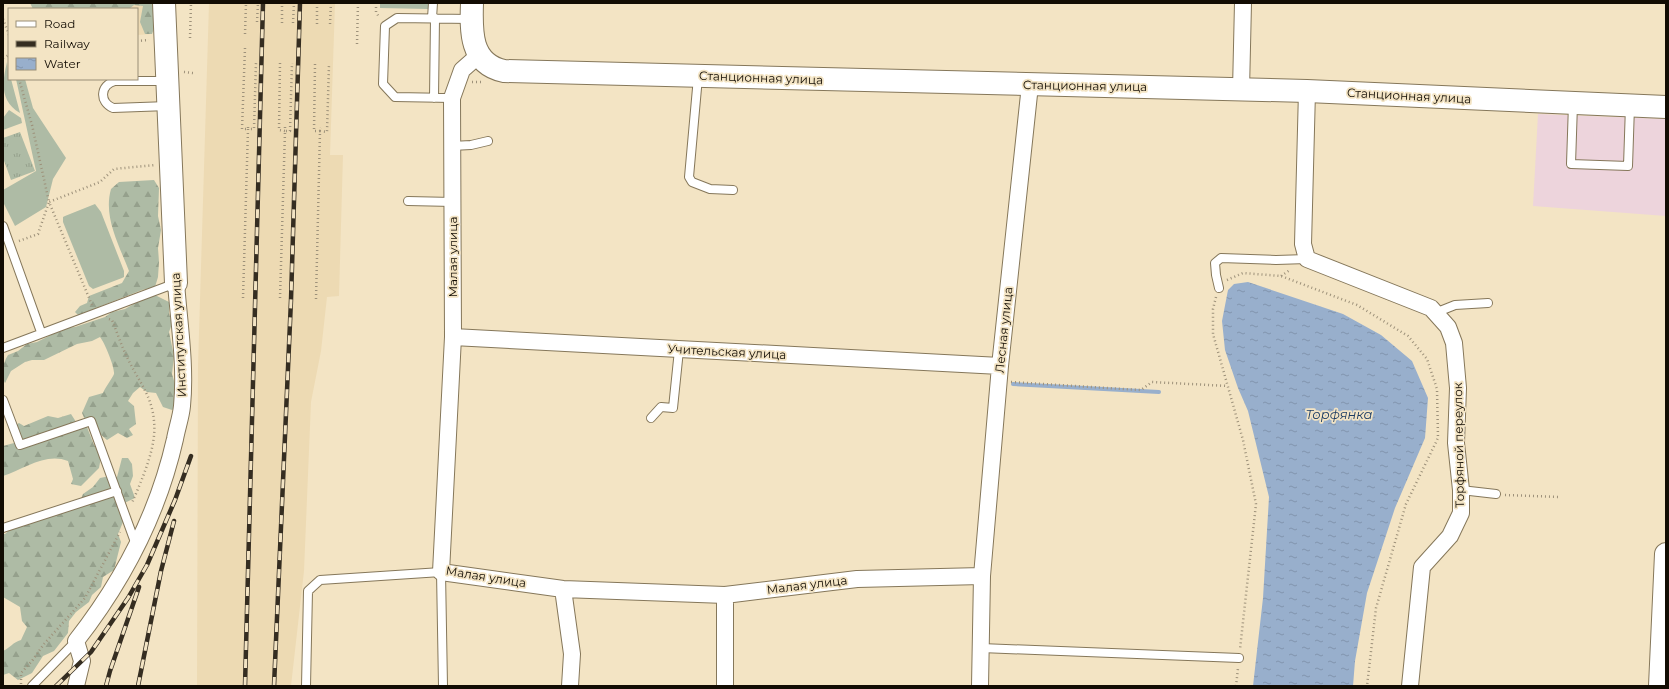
<svg xmlns="http://www.w3.org/2000/svg" width="1669" height="689" viewBox="0 0 1669 689" font-family="Montserrat,sans-serif">
<defs>
<pattern id="forest-firs" width="22" height="20" patternUnits="userSpaceOnUse"><rect width="22" height="20" fill="#aebba5"/><path d="M5 1l3.5 6h-7zM16 11l3.5 6h-7z" fill="#95a08c"/></pattern>
<pattern id="park-tufts" width="24" height="20" patternUnits="userSpaceOnUse"><rect width="24" height="20" fill="#aebba5"/><path d="M3 7l-1-3M5 7V3M7 7l1-3M15 17l-1-3M17 17v-4M19 17l1-3" fill="none" stroke="#95a08c"/></pattern>
<pattern id="water-ripples" width="26" height="14" patternUnits="userSpaceOnUse"><rect width="26" height="14" fill="#98afcc"/><path d="M2 4q2-2 4 0t4 0M15 11q2-2 4 0t4 0" fill="none" stroke="#8295ae"/></pattern>
</defs>
<rect width="100%" height="100%" fill="#f3e4c4"/>
<path fill="#edd4dc" d="M 1538,114 L 1666,119 L 1666,216 L 1533,206 Z"/>
<path fill="#eddab3" d="M 152,3 L 152,34 L 137,35 L 137,9 L 41,9 Z
M 209,3 L 335,3 L 330,155 L 343,155 L 339,296 L 327,297 L 321,351 L 311,402 L 304,571 L 291,686 L 197,686 L 198,366 Z"/>
<path fill="#aebba5" d="M 380,3 L 428,3 L 428,9 L 380,8 Z
M 7,62 L 9,79 L 11,79 L 20,113 C 0,101 2,83 7,62 Z
M 16,79 L 25,79 L 33,108 L 66,158 L 53,179 L 46,207 L 15,226 L 3,202 L 3,190 L 36,171 Z
M 9,110 L 21,118 L 22,123 L 3,130 L 3,118 Z
M 95,204 L 101,212 L 124,271 L 124,277 L 122,278 L 93,289 L 89,286 L 63,222 L 63,217 L 65,216 Z"/>
<path fill="url(#forest-firs)" d="M 30,3 L 153,3 L 155,26 L 152,34 L 145,34 L 140,22 L 143,6 L 134,5 L 129,9 L 33,9 Z
M 154,180 L 159,188 L 158,216 L 161,230 L 158,248 L 159,262 L 158,277 L 155,287 L 142,290 L 96,308 L 88,314 L 79,316 L 75,312 L 80,306 L 87,303 L 89,296 L 122,283 L 129,271 C 119,245 103,217 111,189 L 119,182 Z
M 155,295 L 169,302 L 169,313 L 172,324 L 169,332 L 174,356 L 172,374 L 175,384 L 180,392 L 179,405 L 172,410 L 163,407 L 156,393 L 147,392 L 140,387 L 133,393 L 128,401 L 134,406 L 136,424 L 129,429 L 133,435 L 127,438 L 118,433 L 107,440 L 86,422 L 82,413 L 89,397 L 103,393 C 105,388 113,377 114,374 C 115,368 105,343 100,337 L 92,341 L 77,344 L 44,360 L 32,360 L 25,362 L 11,371 L 5,383 C 0,374 3,363 8,355 L 18,351 L 27,344 L 37,342 L 65,328 L 75,327 L 105,317 L 112,312 L 125,309 L 146,297 Z
M 71,414 L 78,425 L 87,427 L 94,445 L 102,452 L 99,468 L 81,486 L 71,484 L 73,479 L 68,461 C 46,452 24,469 3,476 L 3,446 L 14,443 L 12,427 L 19,423 L 24,426 L 48,416 L 58,418 Z
M 122,458 L 128,458 L 132,464 L 133,476 L 130,484 L 135,498 L 118,506 L 123,522 L 118,534 L 121,542 L 114,570 L 103,577 L 101,587 L 92,595 L 89,602 L 76,612 L 69,621 L 68,633 L 54,651 L 43,656 L 32,673 L 18,680 L 9,673 L 3,675 L 3,651 C 10,648 13,642 21,640 L 27,627 L 22,621 L 20,607 L 3,597 L 3,534 L 5,534 L 13,527 L 78,506 L 83,494 L 93,487 L 100,478 L 110,476 L 117,477 Z"/>
<path fill="url(#park-tufts)" d="M 20,132 L 35,171 L 11,180 L 3,158 L 3,138 Z"/>
<path fill="url(#water-ripples)" d="M 1248,282 L 1343,314 L 1381,335 L 1412,361 L 1428,398 L 1425,438 L 1395,508 L 1367,593 L 1355,661 L 1353,686 L 1253,686 L 1263,598 L 1269,497 L 1248,411 L 1238,388 L 1225,350 L 1222,321 L 1228,290 L 1234,284 Z"/>
<g fill="none" stroke-linecap="round" stroke-linejoin="round">
<path stroke="#98afcc" stroke-width="4" d="M 1013,384 L 1159,392"/>
<defs>
<path id="lane" d="M 432,18 L 433,3
M 698,77 L 689,177 L 692,182 L 710,189 L 733,190
M 166,81 L 115,81 C 100,85 99,102 113,108 L 168,106
M 434,98 L 435,18
M 452,98 L 395,97 L 383,84 L 385,26 L 397,18 L 470,19
M 1573,104 L 1571,164 L 1628,166 L 1630,106
M 452,146 L 471,145 L 488,141
M 408,201 L 453,202
M 3,226 L 41,332
M 1219,288 L 1216,275 L 1215,263 L 1221,258 L 1276,260 L 1307,259
M 1435,313 L 1455,305 L 1488,303
M 3,348 L 176,283
M 3,400 L 20,445 L 91,421 L 136,545
M 651,418 L 661,407 L 673,408 L 679,350
M 1461,490 L 1496,494
M 3,528 L 117,491
M 981,648 L 1239,658
M 32,686 L 76,641
M 306,686 L 308,591 L 320,580 L 441,572 L 443,686"/>
<path id="street" d="M 479,55 L 462,70 L 452,98 L 453,337 L 441,572 L 563,589 L 725,595 L 857,579 L 982,576
M 1241,90 L 1243,3
M 1307,91 L 1303,244 L 1307,259 L 1431,308 L 1448,327 L 1454,343 L 1458,388 L 1456,443 L 1461,490 L 1461,513 L 1450,536 L 1422,567 L 1410,686
M 453,337 L 1000,366
M 563,589 L 572,654 L 570,686
M 725,595 L 725,686
M 76,686 L 82,661 L 76,641 C 123,581 158,514 175,439 C 177,428 181,417 182,406 C 186,366 179,323 176,283
M 980,686 L 982,576 L 1000,366 L 1030,85"/>
<path id="secondary" d="M 164,3 L 176,283
M 472,3 C 471,31 470,64 504,71 L 1307,91 L 1666,107"/>
<path id="primary" d="M 1660,686 L 1666,554"/>
</defs>
<use href="#lane" stroke="#85775a" stroke-width="10"/>
<use href="#street" stroke="#85775a" stroke-width="18"/>
<use href="#secondary" stroke="#85775a" stroke-width="24"/>
<use href="#primary" stroke="#85775a" stroke-width="24"/>
<path stroke="#9d917a" stroke-width="2.5" stroke-dasharray="1 3" stroke-linecap="butt" d="M 376,3 L 376,12 L 379,17
M 3,19 L 9,35
M 257,22 L 258,3
M 282,23 L 282,3
M 293,23 L 294,3
M 317,24 L 317,3
M 330,24 L 331,3
M 245,34 L 246,3
M 190,38 L 191,3
M 137,41 L 149,40
M 357,44 L 358,3
M 245,48 L 242,129 L 248,129 L 248,125
M 3,58 L 9,55
M 280,63 L 279,130 L 285,131 L 285,127
M 315,64 L 314,131 L 320,131 L 321,128
M 184,72 L 193,73
M 472,82 L 483,82
M 19,241 L 38,234 L 49,202 L 32,125 L 19,79
M 1281,276 L 1290,270
M 1227,280 L 1243,273 L 1281,276 L 1357,305 L 1408,336 L 1427,359 L 1437,389 L 1438,438 L 1406,504 L 1376,608 L 1367,686
M 1216,297 L 1213,309 L 1213,334 L 1243,440 L 1256,504 L 1240,649
M 243,298 L 248,129 L 254,129 L 256,62
M 280,298 L 285,131 L 290,131 L 292,63
M 316,299 L 320,131 L 327,132 L 329,64
M 92,305 L 49,202 L 100,182 L 114,169 L 155,165
M 109,319 L 112,320 C 117,332 121,345 127,357 C 137,379 152,395 154,421 C 157,447 142,479 132,503
M 1011,382 L 1141,390 L 1152,382 L 1228,386
M 1505,495 L 1560,497
M 21,684 L 21,673 L 32,661 L 44,644 L 85,598 L 120,532
M 1236,686 L 1238,668"/>
<use href="#lane" stroke="#fff" stroke-width="8"/>
<use href="#street" stroke="#fff" stroke-width="16"/>
<use href="#secondary" stroke="#fff" stroke-width="22"/>
<use href="#primary" stroke="#fff" stroke-width="22"/>
<defs>
<path id="rail" d="M 56,686 L 91,652 L 128,598 L 147,565 L 175,500 L 191,456
M 106,686 L 110,671 L 139,587
M 138,686 L 161,571 L 174,521
M 245,686 L 263,3
M 274,686 L 291,300 L 300,3"/>
</defs>
<use href="#rail" stroke="#352d21" stroke-width="4.5"/>
<use href="#rail" stroke="#f3e4c4" stroke-width="3" stroke-dasharray="9" stroke-linecap="butt"/>
</g>
<g text-anchor="middle" stroke-width="3.5" stroke-linejoin="round" paint-order="stroke">
<g font-size="12" fill="#120c03" stroke="#f3e4c4">
<text transform="translate(761 78) rotate(2)" y="4">Станционная улица</text>
<text transform="translate(1085 86) rotate(1)" y="4">Станционная улица</text>
<text transform="translate(1409 96) rotate(3)" y="4">Станционная улица</text>
<text transform="translate(453 257) rotate(-90)" y="4">Малая улица</text>
<text transform="translate(1004 330) rotate(-84)" y="4">Лесная улица</text>
<text transform="translate(179 335) rotate(-93)" y="4">Институтская улица</text>
<text transform="translate(727 352) rotate(3)" y="4">Учительская улица</text>
<text transform="translate(1459 445) rotate(-91)" y="4">Торфяной переулок</text>
<text transform="translate(486 577) rotate(9)" y="4">Малая улица</text>
<text transform="translate(807 585) rotate(-7)" y="4">Малая улица</text>
</g>
<g font-size="13" font-style="italic" fill="#1a3b63" stroke="#f3e4c4">
<text x="1339" y="419">Торфянка</text>
</g>
</g>
<rect width="1669" height="689" fill="none" stroke="#120c03" stroke-width="8"/>
<rect x="8" y="8" width="130" height="72" fill="#f3e4c4" stroke="#998e77"/>
<rect x="16" y="21" width="20" height="6" fill="#ffffff" stroke="#998e77"/>
<text x="44" y="28" font-size="12" fill="#120c03">Road</text>
<rect x="16" y="41" width="20" height="6" fill="#352d21" stroke="#998e77"/>
<text x="44" y="48" font-size="12" fill="#120c03">Railway</text>
<rect x="16" y="58" width="20" height="12" fill="url(#water-ripples)" stroke="#998e77"/>
<text x="44" y="68" font-size="12" fill="#120c03">Water</text>
</svg>
